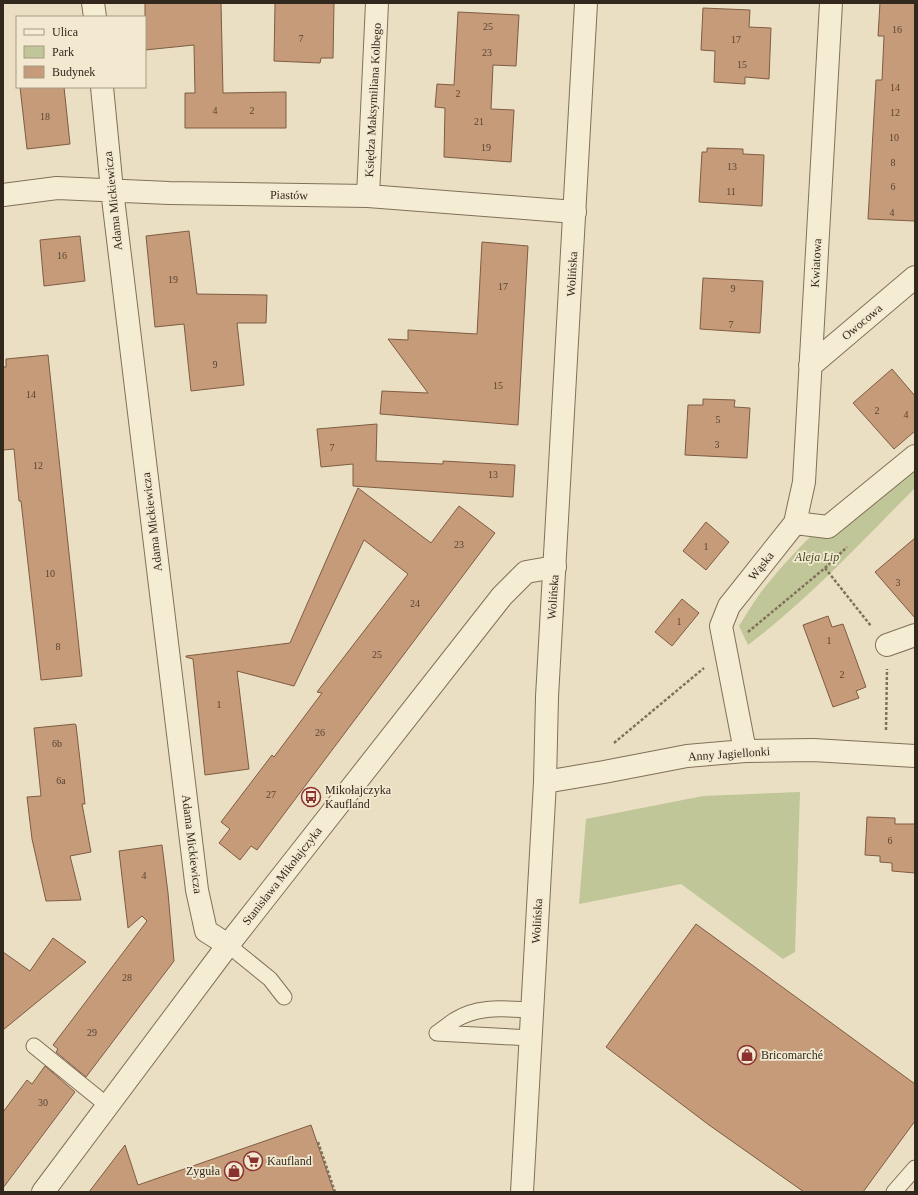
<svg xmlns="http://www.w3.org/2000/svg" width="918" height="1195" viewBox="0 0 918 1195" font-family="'Times New Roman',serif">
<rect width="100%" height="100%" fill="#eadfc2"/>
<path fill="#c0c697" d="M 915,444 L 915,488 C 861,542 809,599 748,645 L 739,626 C 746,615 753,603 761,592 C 805,536 860,489 915,444 Z
M 800,792 L 795,952 L 783,959 L 681,884 L 579,904 L 586,819 L 703,796 Z"/>
<path fill="#c59b7a" stroke="#7f5c42" d="M 145,3 L 221,3 L 223,93 L 286,92 L 286,128 L 185,128 L 185,93 L 195,93 L 194,45 L 145,50 Z
M 275,3 L 334,3 L 333,58 L 321,58 L 320,63 L 274,61 Z
M 880,3 L 915,3 L 915,221 L 868,219 L 876,80 L 882,80 L 884,36 L 878,36 Z
M 703,8 L 750,10 L 749,27 L 771,28 L 769,79 L 745,77 L 745,84 L 714,82 L 715,51 L 701,50 Z
M 458,12 L 519,15 L 516,66 L 493,65 L 491,109 L 514,110 L 511,162 L 444,157 L 445,108 L 435,107 L 437,84 L 454,85 Z
M 20,87 L 64,87 L 70,144 L 27,149 Z
M 707,148 L 743,149 L 743,154 L 764,155 L 762,206 L 699,202 L 702,152 L 707,152 Z
M 189,231 L 197,294 L 267,295 L 266,323 L 237,323 L 244,385 L 191,391 L 184,324 L 155,327 L 146,236 Z
M 80,236 L 85,281 L 44,286 L 40,240 Z
M 482,242 L 528,246 L 518,425 L 380,414 L 382,391 L 428,393 L 388,339 L 408,340 L 408,330 L 477,334 Z
M 703,278 L 763,281 L 760,333 L 700,329 Z
M 48,355 L 82,676 L 41,680 L 21,501 L 19,501 L 14,449 L 3,450 L 3,367 L 6,367 L 6,359 Z
M 892,369 L 915,396 L 915,431 L 894,449 L 853,403 Z
M 703,399 L 735,400 L 734,407 L 750,408 L 747,458 L 685,455 L 688,405 L 703,405 Z
M 377,424 L 376,461 L 443,464 L 443,461 L 515,465 L 513,497 L 353,486 L 353,464 L 321,467 L 317,429 Z
M 358,488 L 431,543 L 459,506 L 495,533 L 257,850 L 251,846 L 240,860 L 219,843 L 230,829 L 221,822 L 272,755 L 274,757 L 322,693 L 317,692 L 408,574 L 364,540 L 294,686 L 237,671 L 249,769 L 205,775 L 193,659 L 186,657 L 186,656 L 290,643 Z
M 706,522 L 729,542 L 706,570 L 683,551 Z
M 915,538 L 915,618 L 875,572 Z
M 682,599 L 699,613 L 672,646 L 655,632 Z
M 828,616 L 832,627 L 843,624 L 866,687 L 856,691 L 859,698 L 833,707 L 803,625 Z
M 75,724 L 76,725 L 85,804 L 82,804 L 91,852 L 70,856 L 81,900 L 46,901 L 32,839 L 27,797 L 41,796 L 34,728 Z
M 867,817 L 895,818 L 895,824 L 915,824 L 915,873 L 892,871 L 892,863 L 880,862 L 880,856 L 865,855 Z
M 162,845 L 168,893 L 174,961 L 86,1077 L 56,1052 L 58,1049 L 53,1045 L 147,921 L 142,916 L 128,928 L 119,851 Z
M 696,924 L 915,1084 L 915,1121 L 863,1192 L 804,1192 L 709,1125 L 606,1047 Z
M 53,938 L 86,962 L 3,1030 L 3,952 L 30,971 Z
M 45,1066 L 75,1092 L 3,1188 L 3,1112 L 27,1080 L 32,1084 Z
M 311,1125 L 334,1192 L 89,1192 L 125,1145 L 138,1185 Z"/>
<g fill="none" stroke-linecap="round" stroke-linejoin="round">
<defs>
<path id="service" d="M 228,945 L 270,979 L 284,997
M 437,1033 C 443,1029 449,1024 455,1020 C 479,1005 505,1009 532,1010
M 437,1033 L 531,1038
M 34,1046 L 108,1106
M 894,1192 L 915,1168"/>
<path id="minor" d="M 93,3 L 95,17
M 102,87 L 112,190 L 197,890 L 206,931 L 228,945
M 3,195 L 57,188 L 169,193 L 368,196 L 575,212
M 368,196 L 377,3
M 810,366 L 915,277
M 795,523 L 828,527 L 915,456
M 887,645 L 915,635
M 745,751 L 721,626 L 729,606 L 795,523 L 804,482 L 831,3
M 545,782 L 604,772 L 687,756 L 745,751 L 813,750 L 915,756
M 43,1192 L 228,945 L 502,596 L 526,572 L 555,567"/>
<path id="tertiary" d="M 522,1192 L 545,782 L 547,697 L 586,3"/>
</defs>
<use href="#service" stroke="#82705a" stroke-width="17"/>
<use href="#minor" stroke="#82705a" stroke-width="24"/>
<use href="#tertiary" stroke="#82705a" stroke-width="24"/>
<path stroke="#82705a" stroke-width="2.5" stroke-dasharray="3 2" stroke-linecap="butt" d="M 825,568 L 871,626
M 748,632 L 825,568 L 847,547
M 886,730 L 887,669
M 614,743 L 704,668
M 318,1142 L 335,1192"/>
<use href="#service" stroke="#f5ecd4" stroke-width="15"/>
<use href="#minor" stroke="#f5ecd4" stroke-width="22"/>
<use href="#tertiary" stroke="#f5ecd4" stroke-width="22"/>
</g>
<defs>
<symbol id="bus-ring" viewBox="-11 -11 22 22"><circle r="9.5" fill="#f2e9d0" stroke="#8b3130" stroke-width="1.5"/><path d="M-5-6H5V4H4V6H2V4H-2V6H-4V4H-5ZM-3.5-4V0h7V-4ZM-3.5 1.2v1.5H-2V1.2ZM2 1.2v1.5H3.5V1.2Z" fill="#8b3130"/></symbol>
<symbol id="shop-ring" viewBox="-11 -11 22 22"><circle r="9.5" fill="#f2e9d0" stroke="#8b3130" stroke-width="1.5"/><path d="M-5-2.5h2.3a2.7 3.5 0 0 1 5.4 0H5L5.5 6h-11ZM-1.5-2.5h3a1.5 2.3 0 0 0-3 0Z" fill="#8b3130"/></symbol>
<symbol id="supermarket-ring" viewBox="-11 -11 22 22"><circle r="9.5" fill="#f2e9d0" stroke="#8b3130" stroke-width="1.5"/><path d="M-6-5.5h2.5l.6 2H6L4.5 2H-2.5L-4.4-4H-6ZM-1.5 3.2a1.3 1.3 0 1 0 .1 0ZM3 3.2a1.3 1.3 0 1 0 .1 0Z" fill="#8b3130"/></symbol>
</defs>
<g fill-rule="evenodd">
<use href="#bus-ring" x="300" y="786" width="22" height="22"/>
<use href="#shop-ring" x="736" y="1044" width="22" height="22"/>
<use href="#supermarket-ring" x="242" y="1150" width="22" height="22"/>
<use href="#shop-ring" x="223" y="1160" width="22" height="22"/>
</g>
<g text-anchor="middle" stroke-width="3.5" stroke-linejoin="round" paint-order="stroke">
<g font-size="10" fill="#584534">
<text x="488" y="30">25</text>
<text x="897" y="33">16</text>
<text x="301" y="42">7</text>
<text x="736" y="43">17</text>
<text x="487" y="56">23</text>
<text x="742" y="68">15</text>
<text x="895" y="91">14</text>
<text x="458" y="97">2</text>
<text x="215" y="114">4</text>
<text x="252" y="114">2</text>
<text x="895" y="116">12</text>
<text x="45" y="120">18</text>
<text x="479" y="125">21</text>
<text x="894" y="141">10</text>
<text x="486" y="151">19</text>
<text x="893" y="166">8</text>
<text x="732" y="170">13</text>
<text x="893" y="190">6</text>
<text x="731" y="195">11</text>
<text x="892" y="216">4</text>
<text x="62" y="259">16</text>
<text x="173" y="283">19</text>
<text x="503" y="290">17</text>
<text x="733" y="292">9</text>
<text x="731" y="328">7</text>
<text x="215" y="368">9</text>
<text x="498" y="389">15</text>
<text x="31" y="398">14</text>
<text x="877" y="414">2</text>
<text x="906" y="418">4</text>
<text x="718" y="423">5</text>
<text x="717" y="448">3</text>
<text x="332" y="451">7</text>
<text x="38" y="469">12</text>
<text x="493" y="478">13</text>
<text x="459" y="548">23</text>
<text x="706" y="550">1</text>
<text x="50" y="577">10</text>
<text x="898" y="586">3</text>
<text x="415" y="607">24</text>
<text x="679" y="625">1</text>
<text x="829" y="644">1</text>
<text x="58" y="650">8</text>
<text x="377" y="658">25</text>
<text x="842" y="678">2</text>
<text x="219" y="708">1</text>
<text x="320" y="736">26</text>
<text x="57" y="747">6b</text>
<text x="61" y="784">6a</text>
<text x="271" y="798">27</text>
<text x="890" y="844">6</text>
<text x="144" y="879">4</text>
<text x="127" y="981">28</text>
<text x="92" y="1036">29</text>
<text x="43" y="1106">30</text>
</g>
<g font-size="12" fill="#33281d" stroke="#f2e9d0">
<text transform="translate(373 100) rotate(-87)" y="4">Księdza Maksymiliana Kolbego</text>
<text transform="translate(289 195) rotate(1)" y="4">Piastów</text>
<text transform="translate(113 201) rotate(-96)" y="4">Adama Mickiewicza</text>
<text transform="translate(816 263) rotate(-87)" y="4">Kwiatowa</text>
<text transform="translate(572 274) rotate(-87)" y="4">Wolińska</text>
<text transform="translate(862 322) rotate(-40)" y="4">Owocowa</text>
<text transform="translate(152 522) rotate(-97)" y="4">Adama Mickiewicza</text>
<text transform="translate(761 566) rotate(-52)" y="4">Wąska</text>
<text transform="translate(553 597) rotate(-86)" y="4">Wolińska</text>
<text transform="translate(729 754) rotate(-4)" y="4">Anny Jagiellonki</text>
<text transform="translate(192 844) rotate(83)" y="4">Adama Mickiewicza</text>
<text transform="translate(282 876) rotate(-52)" y="4">Stanisława Mikołajczyka</text>
<text transform="translate(537 921) rotate(-87)" y="4">Wolińska</text>
</g>
<g font-size="12" font-style="italic" fill="#424d26" stroke="#f2e9d0">
<text x="817" y="561">Aleja Lip</text>
</g>
<g font-size="12" fill="#33281d" stroke="#f2e9d0" text-anchor="start">
<text x="325" y="794">Mikołajczyka<tspan x="325" dy="14">Kaufland</tspan></text>
<text x="761" y="1059">Bricomarché</text>
<text x="267" y="1165">Kaufland</text>
<text x="220" y="1175" text-anchor="end">Zyguła</text>
</g>
</g>
<rect width="918" height="1195" fill="none" stroke="#33281d" stroke-width="8"/>
<rect x="16" y="16" width="130" height="72" fill="#f2e9d0" stroke="#a69c88"/>
<rect x="24" y="29" width="20" height="6" fill="#f5ecd4" stroke="#a69c88"/>
<text x="52" y="36" font-size="12" fill="#33281d">Ulica</text>
<rect x="24" y="46" width="20" height="12" fill="#c0c697" stroke="#a69c88"/>
<text x="52" y="56" font-size="12" fill="#33281d">Park</text>
<rect x="24" y="66" width="20" height="12" fill="#c59b7a" stroke="#a69c88"/>
<text x="52" y="76" font-size="12" fill="#33281d">Budynek</text>
</svg>
